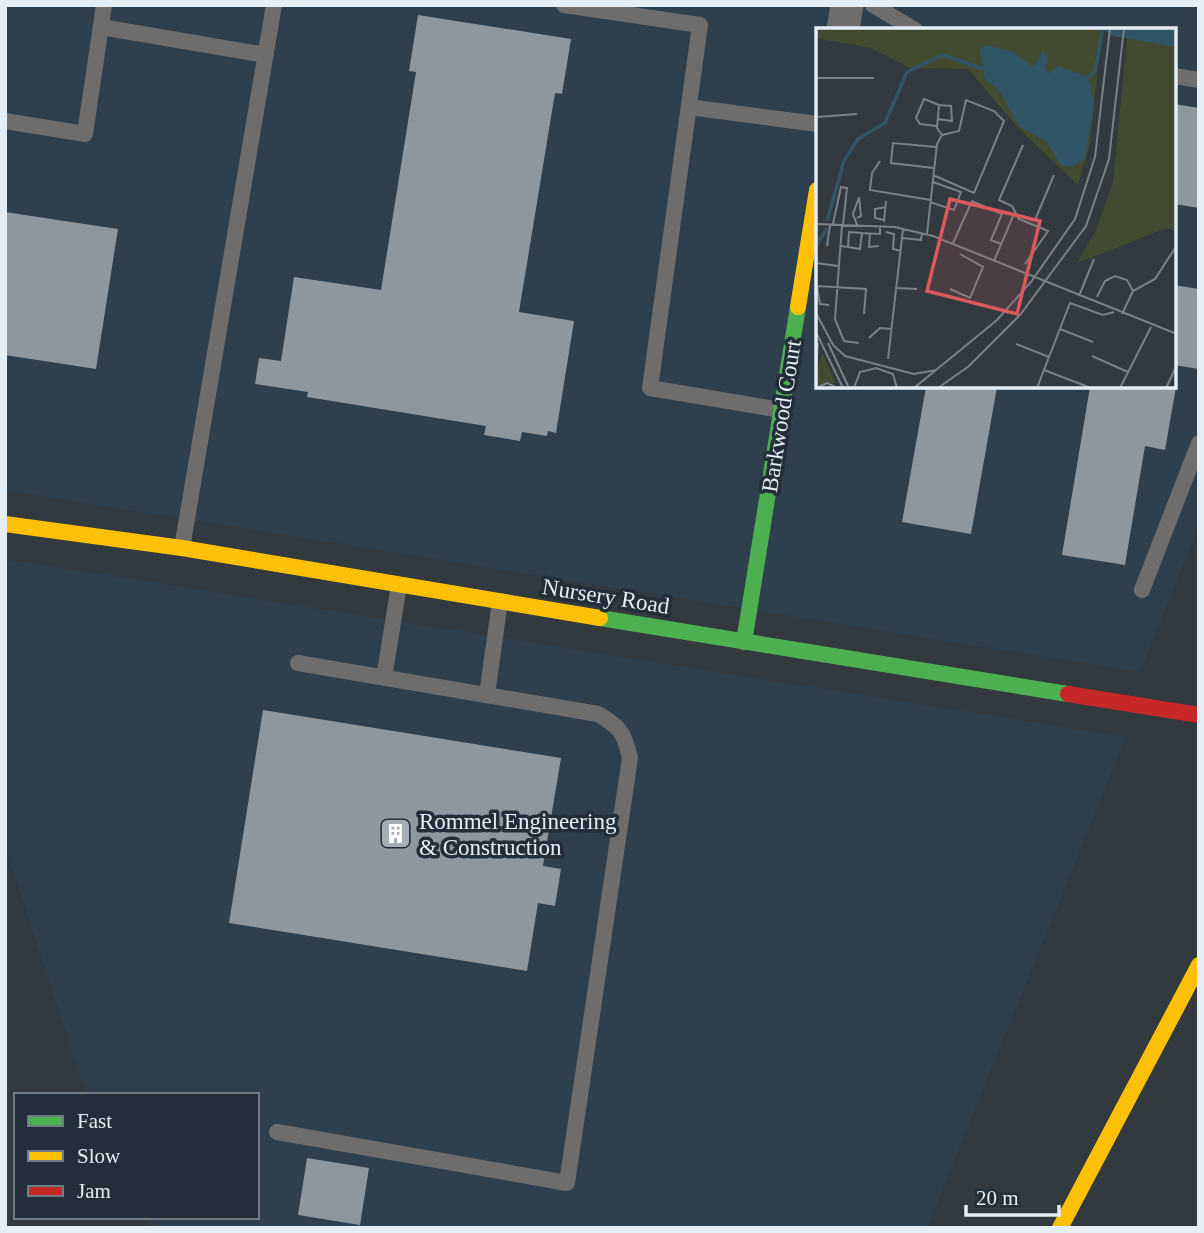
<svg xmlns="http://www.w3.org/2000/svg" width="1204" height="1233" viewBox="0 0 1204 1233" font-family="'Times New Roman',serif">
<rect width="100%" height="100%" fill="#32393f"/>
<path fill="#2e3f4e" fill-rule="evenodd" d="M 5,5 L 1199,5 L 1199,527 L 1140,672 L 29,494 L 5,491 ZM 817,30 L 1174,30 L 1174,387 L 817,387 Z
M 5,560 L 25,562 L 1126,737 L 927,1228 L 152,1228 L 145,1217 L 257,1217 L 257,1095 L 86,1095 L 5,846 Z"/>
<path fill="#8e969e" d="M 418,15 L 571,39 L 562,94 L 555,93 L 519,312 L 574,321 L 556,433 L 548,431 L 547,436 L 522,432 L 520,441 L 484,435 L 486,426 L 307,397 L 308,392 L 255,384 L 259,358 L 281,361 L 294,277 L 381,290 L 416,72 L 409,71 Z
M 1174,104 L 1199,108 L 1199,208 L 1174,204 Z
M 5,212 L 118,229 L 96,369 L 5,355 Z
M 1174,285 L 1199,289 L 1199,369 L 1174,365 Z
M 926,387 L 997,387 L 971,534 L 902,522 Z
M 1090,387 L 1176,387 L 1165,450 L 1145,446 L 1125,565 L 1062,555 Z
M 263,710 L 561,758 L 543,866 L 561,869 L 555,906 L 538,903 L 527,971 L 229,923 Z
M 307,1158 L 369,1168 L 360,1225 L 298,1215 Z"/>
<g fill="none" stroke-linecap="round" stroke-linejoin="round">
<path stroke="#6e6d6c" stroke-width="16" d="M 564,5 L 700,25 L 650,388 L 781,410
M 873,5 L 915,30
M 101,27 L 266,55
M 1174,76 L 1199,80
M 689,107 L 817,124
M 5,121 L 85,134 L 104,5
M 182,548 L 274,5
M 1142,590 L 1199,443
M 384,678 L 399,585
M 487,695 L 500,601
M 277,1132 L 567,1183 L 630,758 C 624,732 620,727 598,714 L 298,663"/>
<path stroke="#6e6d6c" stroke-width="33" d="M 843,30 L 847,5"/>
<path stroke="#4caf50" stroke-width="16" d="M 600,618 L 1068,694
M 744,642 L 798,307"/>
<path stroke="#ffc107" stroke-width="16" d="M 798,307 L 817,190
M 5,524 L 182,548 L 600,618
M 1060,1228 L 1199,965"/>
<path stroke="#c62828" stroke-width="16" d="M 1068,694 L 1199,715"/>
</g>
<defs>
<symbol id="building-square" viewBox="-11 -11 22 22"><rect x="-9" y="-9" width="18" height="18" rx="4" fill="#a6aeb5" stroke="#222e3a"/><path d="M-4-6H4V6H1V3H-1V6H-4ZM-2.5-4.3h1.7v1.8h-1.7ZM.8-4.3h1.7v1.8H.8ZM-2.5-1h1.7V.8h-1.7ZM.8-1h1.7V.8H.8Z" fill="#fff"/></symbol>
</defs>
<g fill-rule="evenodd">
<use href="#building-square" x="378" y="816" width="35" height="35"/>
</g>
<g text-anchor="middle" stroke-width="7" stroke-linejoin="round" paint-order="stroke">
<g font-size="23" fill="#e5edf5" stroke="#222e3a">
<text transform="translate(781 416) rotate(-81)" y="8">Barkwood Court</text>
<text transform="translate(606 596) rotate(9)" y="8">Nursery Road</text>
</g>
<g font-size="23" fill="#e5edf5" stroke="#222e3a" text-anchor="start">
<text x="419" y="829">Rommel Engineering<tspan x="419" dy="26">&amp; Construction</tspan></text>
</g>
</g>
<g transform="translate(816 28)">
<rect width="360" height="360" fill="#32393f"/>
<path d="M 0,0 L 286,0 L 274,115 L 262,157 L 203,101 L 152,41 L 94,40 L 54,20 L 0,10 ZM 360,0 L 360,204 L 351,200 L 261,235 L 280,202 L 297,154 L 311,11 ZM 6,325 L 20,355 L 0,357 L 0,347 Z" fill="#424b2f"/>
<path d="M 283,0 L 360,0 L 360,19 L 297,8 ZM 169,17 L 195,23 L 218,39 L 227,22 L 233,31 L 229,38 L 232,46 L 242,38 L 272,49 L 278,75 L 269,130 L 257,139 L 245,137 L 231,114 L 203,98 L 183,62 L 169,51 L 164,22 Z" fill="#305567"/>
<path fill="none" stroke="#305567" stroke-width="3.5" d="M 272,49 L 279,43 L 287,0M 11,193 L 28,133 L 42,111 L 69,95 L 91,44 L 127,27 L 167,41M 0,218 L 11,200"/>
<path fill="none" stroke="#7a8188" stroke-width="2" d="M 0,50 L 58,50M 0,89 L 41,86M 122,91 L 136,93 L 135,78 L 123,77 L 121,100 L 126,107M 121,98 L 104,96 L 100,90 L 108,71 L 123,77M 207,117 L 183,172 L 196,178 L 203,191 L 232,203 L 209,236M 64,133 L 56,145 L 54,162 L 115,172M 118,140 L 75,135 L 77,115 L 120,119M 117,147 L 158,165 L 188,93 L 178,83 L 150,72 L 143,103 L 126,107M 114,174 L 138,182 L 145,164 L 117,154M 199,186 L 219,192 L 238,147M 68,192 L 59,190 L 59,181 L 70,179M 68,194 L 70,173M 0,196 L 79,199 L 117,208 L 361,306M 17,196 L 25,159 L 31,160 L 27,197M 26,197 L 19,291 L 28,313 L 43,315M 41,197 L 37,186 L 43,169 L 45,188 L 41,190M 70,204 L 78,206 L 77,221 L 85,223M 54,205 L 53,219 L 63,218M 111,206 L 121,116 L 126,107M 86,210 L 105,212 L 106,205M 137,215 L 156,173 L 186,186 L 175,212 L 185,216M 11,218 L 14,197M 24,218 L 32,219 L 33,204 L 46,205M 32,219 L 44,221 L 46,205 L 64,206 L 64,198M 178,233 L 198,186M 0,235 L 22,238M 79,260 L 101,261M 134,261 L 154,270 L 167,239 L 144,226M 263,268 L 278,231M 281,269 L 289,253 L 299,248 L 311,252 L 317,263M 13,277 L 4,276 L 1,258 L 50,261 L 48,286M 0,285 L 17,317 L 29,328 L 98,346 L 120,342M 306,286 L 317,263 L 339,251 L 361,217M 244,301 L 277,314M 0,304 L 27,360M 53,310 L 64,300 L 75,301M 12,315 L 33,360M 200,316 L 233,329M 276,328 L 312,344M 72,331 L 87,201M 228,342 L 275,360M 0,343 L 2,315M 0,360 L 11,355 L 22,360M 38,360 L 44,344 L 60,340 L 77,346 L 81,360M 98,360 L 181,292 L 215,254 L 259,191 L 279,129 L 294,0M 122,360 L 153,338 L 204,287 L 270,198 L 293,131 L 308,0M 221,360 L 254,275 L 287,287 L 298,284M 304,360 L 335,299M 350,360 L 361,337"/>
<path fill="#da595b" fill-opacity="0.15" stroke="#da595b" stroke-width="3.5" d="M 134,171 L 224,193 L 201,286 L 111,263 Z"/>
<rect width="360" height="360" fill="none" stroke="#e5edf5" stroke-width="3.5"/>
</g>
<rect width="1204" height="1233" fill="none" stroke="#e5edf5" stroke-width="14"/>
<rect x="14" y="1093" width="245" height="126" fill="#222e3a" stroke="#707a85" stroke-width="2"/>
<rect x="28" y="1116" width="35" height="10" fill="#4caf50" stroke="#707a85" stroke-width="2"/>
<text x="77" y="1128" font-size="21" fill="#e5edf5">Fast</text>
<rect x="28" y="1151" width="35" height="10" fill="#ffc107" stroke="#707a85" stroke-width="2"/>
<text x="77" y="1163" font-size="21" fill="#e5edf5">Slow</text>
<rect x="28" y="1186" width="35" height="10" fill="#c62828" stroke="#707a85" stroke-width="2"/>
<text x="77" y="1198" font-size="21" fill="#e5edf5">Jam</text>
<path d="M966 1205v10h93v-10" fill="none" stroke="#e5edf5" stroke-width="3.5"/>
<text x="976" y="1205" font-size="21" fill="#e5edf5" stroke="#222e3a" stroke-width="5" paint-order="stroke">20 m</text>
</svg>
